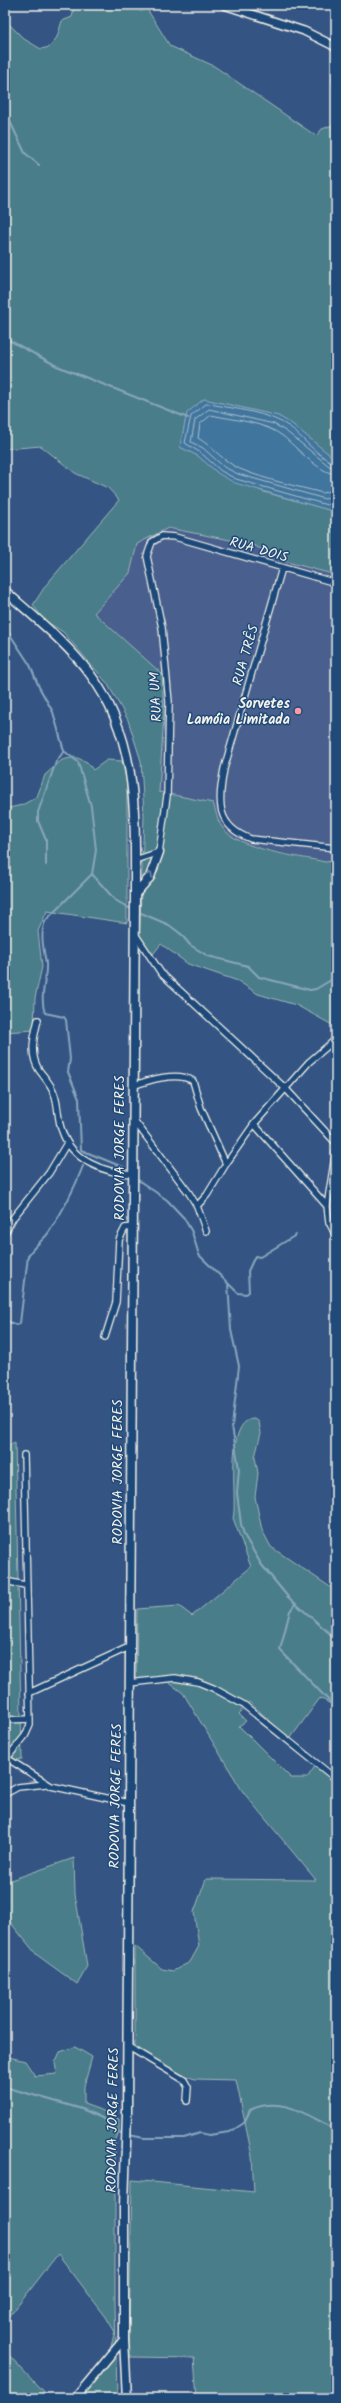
<svg xmlns="http://www.w3.org/2000/svg" width="341" height="2403" viewBox="0 0 341 2403" font-family="Kalam,sans-serif">
<rect width="100%" height="100%" fill="#345584"/>
<filter id="ink" filterUnits="userSpaceOnUse"><feTurbulence type="fractalNoise" baseFrequency=".025" numOctaves="2"/><feDisplacementMap in="SourceGraphic" scale="8" xChannelSelector="R" yChannelSelector="G"/><feConvolveMatrix kernelMatrix="1 2 1 2 8 2 1 2 1" color-interpolation-filters="sRGB"/></filter>
<g filter="url(#ink)">
<path fill="#48618e" d="M 168,528 L 251,544 L 287,562 L 336,575 L 336,861 L 325,862 L 253,846 L 234,838 L 222,827 L 213,803 L 159,792 L 164,713 L 162,674 L 94,613 L 130,573 L 137,544 Z"/>
<path fill="#4a7d89" stroke="#9fb7b8" d="M 75,5 L 124,5 L 141,11 L 147,9 L 170,46 L 214,66 L 316,136 L 322,129 L 336,124 L 336,460 L 292,424 L 278,416 L 204,399 L 187,413 L 180,447 L 198,456 L 219,474 L 264,492 L 329,510 L 336,502 L 336,575 L 287,562 L 251,544 L 168,528 L 137,544 L 130,573 L 94,613 L 162,674 L 164,713 L 159,792 L 213,803 C 216,811 217,820 222,827 C 238,850 298,856 325,862 L 336,861 L 336,1027 L 296,1005 L 258,994 L 238,981 L 188,964 L 161,944 L 150,958 L 141,943 L 139,945 L 144,816 L 141,761 L 128,720 L 107,683 L 63,632 L 44,620 L 33,605 L 46,585 L 119,500 L 108,488 L 75,473 L 41,446 L 5,449 L 5,20 L 24,39 L 41,49 L 50,47 L 57,37 L 62,21 L 72,17 Z
M 336,58 L 336,104 L 332,79 Z
M 75,757 L 87,762 L 93,770 L 107,760 L 122,761 L 127,782 L 127,923 L 47,911 L 38,931 L 42,967 L 35,998 L 34,1030 L 5,1032 L 5,809 L 22,805 L 37,797 L 45,775 L 62,760 Z
M 255,1419 L 259,1422 L 261,1433 L 255,1457 L 258,1473 L 255,1497 L 262,1530 L 271,1547 L 336,1591 L 336,1707 L 320,1698 L 290,1739 L 249,1702 L 239,1714 L 246,1721 L 239,1726 L 291,1778 L 307,1778 L 318,1762 L 333,1774 L 336,1769 L 336,2398 L 197,2398 L 194,2358 L 130,2357 L 129,2334 L 132,2180 L 254,2192 L 252,2156 L 236,2080 L 195,2079 L 183,2075 L 135,2051 L 135,1946 L 162,1969 L 173,1971 L 190,1962 L 199,1946 L 194,1912 L 206,1879 L 316,1880 L 243,1792 L 183,1693 L 164,1679 L 136,1684 L 137,1609 L 179,1606 L 192,1616 L 251,1567 L 233,1518 C 238,1501 223,1418 255,1419 Z
M 15,1442 L 22,1759 L 5,1762 L 5,1447 Z
M 74,1858 L 75,1894 L 87,1966 L 77,1984 L 37,1955 L 5,1916 L 5,1882 Z
M 75,2047 L 92,2057 L 84,2086 L 84,2104 L 106,2112 L 119,2119 L 119,2131 L 115,2142 L 115,2302 L 117,2398 L 71,2398 L 108,2357 L 115,2332 L 106,2317 L 58,2254 L 5,2322 L 5,2056 L 25,2061 L 35,2076 L 57,2074 L 55,2063 L 60,2052 Z
M 5,2351 L 49,2398 L 5,2398 Z"/>
<path fill="#41749e" stroke="#89a6bc" d="M 204,399 L 278,416 L 292,424 L 336,460 C 336,476 341,498 329,510 L 235,483 L 219,474 L 198,456 L 180,447 L 187,413 Z"/>
<g fill="none" stroke-linecap="round" stroke-linejoin="round">
<path stroke="#acbfca" stroke-width="1" d="M 336,463 C 323,462 301,436 290,427 C 268,412 235,409 210,404 L 206,404 L 191,416 L 185,443 L 201,453 L 221,471 L 236,479 L 327,505 L 336,500
M 336,468 L 329,466 L 287,432 L 274,424 L 209,409 L 195,420 L 191,442 L 203,448 L 224,467 L 238,474 L 325,499 L 336,495
M 336,474 C 320,474 296,447 284,437 C 266,422 234,420 211,415 L 200,424 L 198,438 C 213,447 224,462 240,469 C 266,480 296,486 323,493 L 336,489"/>
<path stroke="#89a6bc" stroke-width="2" d="M 5,111 L 25,153 L 39,165
M 5,338 L 57,366 L 188,418
M 5,627 L 30,665 L 39,687 L 53,712 L 64,751 L 78,762 L 91,806 L 96,850 L 92,874 L 46,920 C 39,932 44,951 46,963 C 47,980 39,997 45,1013 L 64,1017 L 66,1020 L 70,1059 L 68,1072 L 79,1099 L 81,1150 L 125,1168
M 46,865 L 46,840 L 38,821 L 38,812 L 56,762 L 64,751
M 92,874 L 115,900 L 129,908
M 141,913 L 169,925 L 181,934 L 190,945 L 208,956 L 248,966 L 259,977 L 310,990 L 316,989 L 336,977
M 138,1180 L 167,1200 L 184,1218 L 192,1232 L 199,1255 L 238,1293 L 246,1294 L 249,1292 L 248,1271 L 255,1256 L 260,1257 L 296,1235
M 228,1283 L 231,1330 L 239,1366 L 232,1426 L 239,1469 L 237,1493 L 241,1524 L 244,1535 L 261,1564 L 288,1597 L 336,1639
M 5,1320 L 16,1325 L 20,1323 L 28,1256 C 33,1246 43,1241 49,1232 C 63,1211 74,1190 83,1166
M 295,1604 L 290,1611 L 280,1650 L 336,1708
M 5,2087 L 82,2109 L 102,2118 L 118,2132 L 125,2134
M 129,2135 L 144,2138 L 184,2138 L 200,2133 L 209,2135 L 230,2132 L 244,2123 L 250,2110 C 283,2095 307,2116 336,2129"/>
<defs>
<path id="minor" d="M 282,568 L 224,769 C 218,801 215,826 251,839 L 336,848
M 135,860 L 159,852 L 167,796 L 169,702 L 162,628 L 147,556 L 152,542 L 162,536 L 175,537 L 336,583
M 135,934 L 161,973 L 286,1089 L 336,1143
M 38,1020 C 34,1036 29,1054 39,1070 C 44,1077 51,1084 54,1093 C 59,1105 57,1119 62,1131 C 72,1161 104,1173 133,1174
M 133,1086 C 148,1080 178,1071 193,1081 L 201,1108 L 226,1164
M 133,1119 L 189,1193 L 197,1206 L 206,1231
M 254,1124 L 327,1206 L 329,1222 L 336,1236
M 197,1206 L 207,1195 L 226,1164 L 254,1124 L 309,1062 L 336,1039
M 327,1206 L 336,1150
M 5,1233 L 13,1218 L 49,1173 L 67,1143
M 105,1337 L 116,1302 L 119,1240 L 125,1228 L 132,1227
M 5,1581 L 25,1585
M 129,1683 L 175,1678 L 198,1682 L 213,1688 L 244,1705 L 336,1779
M 29,1693 L 129,1647
M 5,1720 L 30,1719
M 5,1757 L 51,1786 L 129,1803
M 7,1758 L 25,1736 L 30,1725 L 24,1455
M 5,1794 L 18,1787 L 46,1784
M 127,2046 L 184,2080 L 188,2087 L 187,2101"/>
<path id="tertiary" d="M 224,5 L 304,31 L 336,47
M 75,2398 L 124,2339"/>
<path id="secondary" d="M 5,591 C 34,617 67,643 90,674 C 139,739 135,817 135,894 L 127,2113 L 124,2206 L 124,2339 L 127,2398
M 135,894 L 150,877 L 159,852"/>
</defs>
<use href="#minor" stroke="#f4f1e8" stroke-width="8"/>
<use href="#tertiary" stroke="#f4f1e8" stroke-width="10"/>
<use href="#secondary" stroke="#f4f1e8" stroke-width="11"/>
<use href="#minor" stroke="#1f4a7a" stroke-width="5.5"/>
<use href="#tertiary" stroke="#1f4a7a" stroke-width="7"/>
<use href="#secondary" stroke="#1f4a7a" stroke-width="8"/>
</g>
<defs><path id="oneway-chevron" d="M-2-3.5L2.5 0L-2 3.5" fill="none" stroke-width="1.6" stroke-linecap="round" stroke-linejoin="round"/></defs>
<use stroke="#748da6" href="#oneway-chevron" transform="translate(150 875) rotate(-61)"/>
</g>
<circle fill="#ff9aa2" stroke="#1f4a7a" stroke-width="1.5" cx="298" cy="711" r="4"/>
<g text-anchor="middle" stroke-width="3" stroke-linejoin="round" paint-order="stroke">
<g font-size="14" fill="#f4f1e8" stroke="#1f4a7a">
<text transform="translate(259 549) rotate(16)" y="5">RUA DOIS</text>
<text transform="translate(245 655) rotate(-74)" y="5">RUA TRÊS</text>
<text transform="translate(155 697) rotate(-93)" y="5">RUA UM</text>
<text transform="translate(119 1148) rotate(-90)" y="5">RODOVIA JORGE FERES</text>
<text transform="translate(117 1472) rotate(-90)" y="5">RODOVIA JORGE FERES</text>
<text transform="translate(115 1796) rotate(-89)" y="5">RODOVIA JORGE FERES</text>
<text transform="translate(112 2120) rotate(-89)" y="5">RODOVIA JORGE FERES</text>
</g>
<g font-size="14" font-weight="bold" fill="#f4f1e8" stroke="#1f4a7a" text-anchor="end">
<text x="290" y="708">Sorvetes<tspan x="290" dy="16">Lamóia Limitada</tspan></text>
</g>
</g>
<rect width="341" height="2403" fill="none" stroke="#1f4a7a" stroke-width="20"/>
<rect x="10" y="10" width="321" height="2383" fill="none" stroke="#f4f1e8" stroke-width="1.5" filter="url(#ink)"/>
</svg>
